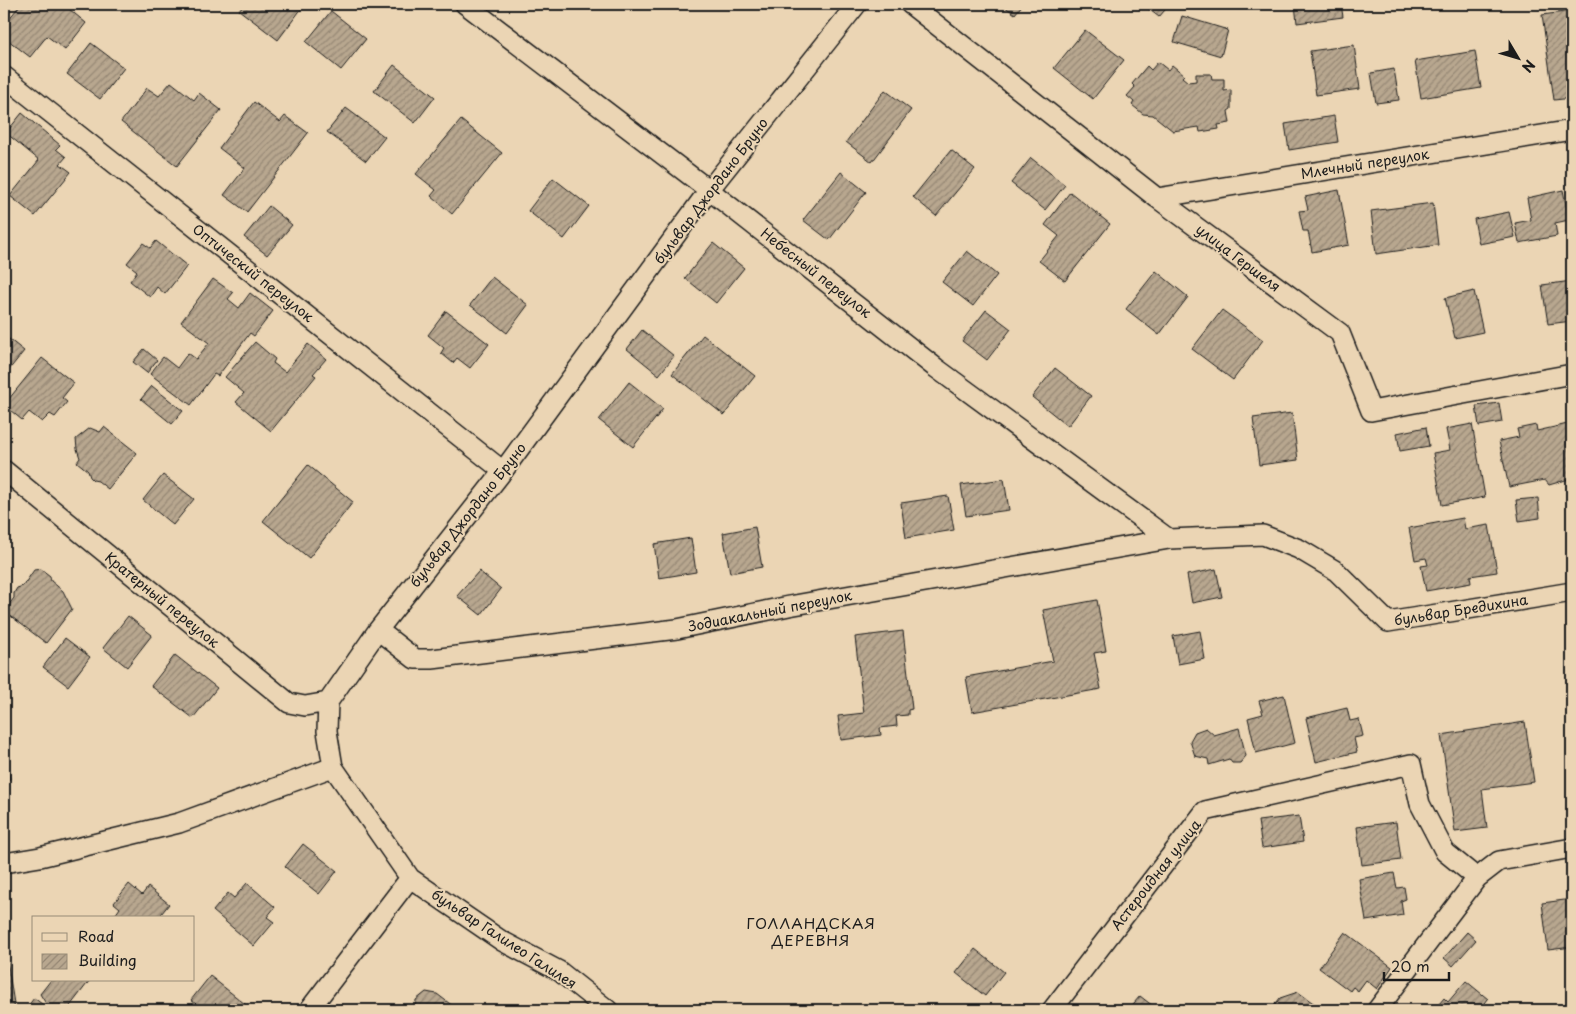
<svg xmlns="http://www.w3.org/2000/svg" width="1576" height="1014" viewBox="0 0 1576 1014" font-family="'Playpen Sans',sans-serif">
<defs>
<pattern id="building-hatch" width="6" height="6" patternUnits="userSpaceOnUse" patternTransform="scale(1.25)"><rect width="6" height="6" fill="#b8a78f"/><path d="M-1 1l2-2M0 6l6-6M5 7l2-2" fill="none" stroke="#958774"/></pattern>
</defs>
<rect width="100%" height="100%" fill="#ebd5b4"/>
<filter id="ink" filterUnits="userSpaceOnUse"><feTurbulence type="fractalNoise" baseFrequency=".02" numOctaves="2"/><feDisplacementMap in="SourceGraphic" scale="10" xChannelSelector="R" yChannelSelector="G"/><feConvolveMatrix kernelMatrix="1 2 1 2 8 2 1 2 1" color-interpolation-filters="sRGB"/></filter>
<g filter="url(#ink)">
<path fill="url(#building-hatch)" stroke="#1c1c1c" d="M 21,4 L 63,4 L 86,23 L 65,50 L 47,36 L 30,57 L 4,37 L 4,25 Z
M 244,4 L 305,4 L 278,40 L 239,10 Z
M 1001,4 L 1023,4 L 1015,14 Z
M 1142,4 L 1170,4 L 1159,17 Z
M 1295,4 L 1341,4 L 1343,17 L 1297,23 Z
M 331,11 L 366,39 L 341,70 L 306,42 Z
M 1572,11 L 1572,98 L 1554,100 L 1542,15 Z
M 1182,16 L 1228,30 L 1221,56 L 1174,42 Z
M 1085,30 L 1124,60 L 1093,99 L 1054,68 Z
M 91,43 L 124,68 L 100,99 L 67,74 Z
M 1354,45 L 1360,89 L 1316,95 L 1310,51 Z
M 1475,51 L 1481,88 L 1421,98 L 1415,61 Z
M 1158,62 L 1168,70 L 1172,65 L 1184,75 L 1182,77 L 1188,82 L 1196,81 L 1196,74 L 1211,74 L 1212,79 L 1224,79 L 1224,91 L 1231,90 L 1231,109 L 1228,111 L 1230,123 L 1218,125 L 1219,129 L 1200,132 L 1199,127 L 1173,131 L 1153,115 L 1143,114 L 1132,105 L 1134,102 L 1127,96 L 1135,87 L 1132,84 L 1147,66 L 1151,70 Z
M 394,65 L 435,97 L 415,123 L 374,91 Z
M 1394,69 L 1399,100 L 1376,103 L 1371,73 Z
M 171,82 L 194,100 L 199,93 L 221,110 L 177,166 L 121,122 L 147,88 L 159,96 Z
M 885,90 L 911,110 L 872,162 L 846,142 Z
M 254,102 L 280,122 L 285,116 L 308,133 L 247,212 L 224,195 L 245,168 L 219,148 Z
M 346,108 L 385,137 L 366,161 L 327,132 Z
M 22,113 L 60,145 L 56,149 L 66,157 L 60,164 L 71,172 L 35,216 L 10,196 L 39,160 L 6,133 Z
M 1334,116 L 1338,142 L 1289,150 L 1285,124 Z
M 461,120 L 502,153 L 452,214 L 431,196 L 436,190 L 416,174 Z
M 951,150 L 975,169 L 936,216 L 913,197 Z
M 1031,158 L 1065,185 L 1045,210 L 1011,183 Z
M 841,172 L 866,192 L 829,240 L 803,220 Z
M 553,178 L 589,206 L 564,239 L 528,211 Z
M 1339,190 L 1349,245 L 1312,252 L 1308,231 L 1303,231 L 1299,211 L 1308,210 L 1305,197 Z
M 1563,190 L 1569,220 L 1555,223 L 1557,236 L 1519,243 L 1515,223 L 1531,220 L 1527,198 Z
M 1070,192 L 1110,224 L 1065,281 L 1039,261 L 1059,236 L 1045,225 Z
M 1433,203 L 1438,245 L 1376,254 L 1371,211 Z
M 269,206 L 292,225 L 267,255 L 244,237 Z
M 1509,212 L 1515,237 L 1479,244 L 1474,219 Z
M 156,241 L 187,266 L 165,294 L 157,287 L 150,297 L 130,281 L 137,271 L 127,263 L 143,243 L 150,248 Z
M 713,243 L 744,268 L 716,303 L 685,278 Z
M 967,251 L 997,275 L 973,306 L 942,282 Z
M 1156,271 L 1188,297 L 1159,335 L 1126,309 Z
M 492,277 L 528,305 L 507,333 L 470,305 Z
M 213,279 L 233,293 L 228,299 L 239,308 L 250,293 L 273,311 L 254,336 L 250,333 L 218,376 L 214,374 L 191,405 L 150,374 L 163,357 L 177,368 L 188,353 L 196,359 L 209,343 L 181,322 Z
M 1572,281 L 1572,321 L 1548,324 L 1542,285 Z
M 1474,291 L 1483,332 L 1455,338 L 1445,298 Z
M 986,310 L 1011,329 L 987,360 L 962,341 Z
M 1222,310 L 1263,340 L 1233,380 L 1192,349 Z
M 446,311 L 489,344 L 470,368 L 457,358 L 453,363 L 441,353 L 444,348 L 428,335 Z
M 642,330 L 674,356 L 659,375 L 627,349 Z
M 4,335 L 24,351 L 4,376 Z
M 703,335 L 755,376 L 724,415 L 672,374 Z
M 255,342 L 275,359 L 273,363 L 285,372 L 308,344 L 326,359 L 313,374 L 316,376 L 271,431 L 236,402 L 244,393 L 225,377 Z
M 144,349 L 157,360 L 147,373 L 133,362 Z
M 42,358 L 74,383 L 62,398 L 67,402 L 55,417 L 50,414 L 42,422 L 29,412 L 22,420 L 4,405 Z
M 1055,368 L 1091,396 L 1068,426 L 1032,397 Z
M 629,382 L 663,409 L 633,447 L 599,420 Z
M 152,386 L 183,411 L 172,424 L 141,399 Z
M 1499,403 L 1502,422 L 1479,426 L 1476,406 Z
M 1292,413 L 1298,460 L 1259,465 L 1253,418 Z
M 1572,423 L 1572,474 L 1569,475 L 1569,479 L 1549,485 L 1545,480 L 1509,487 L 1499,441 L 1519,437 L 1517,429 L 1536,425 L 1537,431 Z
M 1472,424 L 1485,497 L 1442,505 L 1433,453 L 1450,450 L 1446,429 Z
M 104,427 L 137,453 L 108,489 L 98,481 L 93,480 L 90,477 L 88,471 L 77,462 L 80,458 L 77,449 L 76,439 L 90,428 L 100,432 Z
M 1426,427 L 1429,446 L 1400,451 L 1397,433 Z
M 308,465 L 353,502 L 309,558 L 263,521 Z
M 163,475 L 194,499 L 173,525 L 143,500 Z
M 1004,479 L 1009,510 L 966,516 L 961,485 Z
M 948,496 L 954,530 L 906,538 L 901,503 Z
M 1538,498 L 1540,518 L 1519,521 L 1516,500 Z
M 1463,518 L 1465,529 L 1489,525 L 1497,572 L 1470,576 L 1471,583 L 1426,591 L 1421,566 L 1428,565 L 1426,558 L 1415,560 L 1409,528 Z
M 755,527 L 762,567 L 730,573 L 723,533 Z
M 691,538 L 696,572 L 659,578 L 654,544 Z
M 41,569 L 50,576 L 51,581 L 63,591 L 72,609 L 46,643 L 4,611 L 14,598 L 14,593 L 17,588 L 23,586 L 34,570 Z
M 1216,569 L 1222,597 L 1192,603 L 1187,575 Z
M 479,571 L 501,589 L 481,615 L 457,596 Z
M 1097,600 L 1106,651 L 1094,653 L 1101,689 L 972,712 L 966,677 L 1053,661 L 1043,610 Z
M 128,616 L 152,635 L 127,667 L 103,648 Z
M 903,631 L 912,709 L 908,710 L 908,715 L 896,716 L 897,726 L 880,728 L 881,735 L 841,740 L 838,716 L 864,713 L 855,637 Z
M 1200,631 L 1205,659 L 1178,664 L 1173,636 Z
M 65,638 L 90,657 L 68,686 L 43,667 Z
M 175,655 L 217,688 L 193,718 L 151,686 Z
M 1284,695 L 1295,743 L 1256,753 L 1248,718 L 1263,714 L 1259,701 Z
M 1347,708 L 1350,721 L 1359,719 L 1363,736 L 1354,738 L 1357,752 L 1316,762 L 1306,718 Z
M 1525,722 L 1534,782 L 1482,789 L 1487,828 L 1455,832 L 1441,735 Z
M 1206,728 L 1214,735 L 1239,728 L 1246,756 L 1240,763 L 1232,763 L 1229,759 L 1209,765 L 1208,759 L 1195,756 L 1190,741 L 1195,732 Z
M 4,746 L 10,779 L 4,781 Z
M 1299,816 L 1303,842 L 1262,848 L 1258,821 Z
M 1396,822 L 1401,860 L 1362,865 L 1357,827 Z
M 303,844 L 337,871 L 319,894 L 285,867 Z
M 1394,873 L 1397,888 L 1404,887 L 1406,899 L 1401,901 L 1403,915 L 1366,921 L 1359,879 Z
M 247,883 L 275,907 L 267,917 L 274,922 L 254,946 L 213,911 L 228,893 L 234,898 Z
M 129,884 L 142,895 L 148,887 L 169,904 L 158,918 L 113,918 L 120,908 L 114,903 Z
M 1572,899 L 1572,947 L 1548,950 L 1542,903 Z
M 1345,932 L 1392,967 L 1377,989 L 1366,980 L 1358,991 L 1353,987 L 1350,991 L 1319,968 Z
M 1467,932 L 1476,940 L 1453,966 L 1444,958 Z
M 4,941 L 15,1010 L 4,1010 Z
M 975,949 L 1004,972 L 985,996 L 956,973 Z
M 210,976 L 245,1004 L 239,1010 L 203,1010 L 191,1000 Z
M 51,980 L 90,980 L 67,1010 L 50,1010 L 40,994 Z
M 1466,981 L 1488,999 L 1480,1010 L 1434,1010 L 1444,998 L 1448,1002 Z
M 426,992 L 437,994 L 458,1010 L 415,1010 L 416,1000 Z
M 1298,992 L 1323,1010 L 1287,1010 L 1285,1009 L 1284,1010 L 1271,1010 L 1280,998 Z
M 1140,996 L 1158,1010 L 1128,1010 Z
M 34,998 L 50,1010 L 25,1010 Z"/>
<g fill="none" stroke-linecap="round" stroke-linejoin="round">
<defs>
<path id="street" d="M 465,4 L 709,190 L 936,368 L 1169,539
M 910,4 L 1157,198 L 1340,333 L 1371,411 L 1572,374
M 4,76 L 503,471
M 1157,198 L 1572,130
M 4,470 L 289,703 L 305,706 L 328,702
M 378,630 L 415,659 L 432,659 L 677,629 L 789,606 L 1169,539 L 1263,535 L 1299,549 L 1336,571 L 1388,622 L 1572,592
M 4,863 L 40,857 L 179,823 L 333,767
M 309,1010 L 410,878
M 608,1010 L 559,971 L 502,941 L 410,878 L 333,767 L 327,731 L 328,702 L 378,630 L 503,471 L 709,190 L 857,4
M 1052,1010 L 1205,811 L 1411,764 L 1420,804 L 1445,852 L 1477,878
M 1377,1010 L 1477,878 L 1499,861 L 1572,848"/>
</defs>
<use href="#street" stroke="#1c1c1c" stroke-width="22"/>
<use href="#street" stroke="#ebd5b4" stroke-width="19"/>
</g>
</g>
<g text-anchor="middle" stroke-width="4" stroke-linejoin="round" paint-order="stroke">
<g font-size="14" fill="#1c1c1c" stroke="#ebd5b4">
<text transform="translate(1365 164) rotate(-9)" y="5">Млечный переулок</text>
<text transform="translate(711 191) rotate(-53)" y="5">бульвар Джордано Бруно</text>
<text transform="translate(1238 258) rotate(37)" y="5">улица Гершеля</text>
<text transform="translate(253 273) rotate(38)" y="5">Оптический переулок</text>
<text transform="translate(816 273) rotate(38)" y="5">Небесный переулок</text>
<text transform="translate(468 515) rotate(-52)" y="5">бульвар Джордано Бруно</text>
<text transform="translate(162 600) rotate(39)" y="5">Кратерный переулок</text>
<text transform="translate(1461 610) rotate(-9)" y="5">бульвар Бредихина</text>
<text transform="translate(770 611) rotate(-11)" y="5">Зодиакальный переулок</text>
<text transform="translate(1156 875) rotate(-52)" y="5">Астероидная улица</text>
<text transform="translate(504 939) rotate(33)" y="5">бульвар Галилео Галилея</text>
</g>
<g font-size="15" letter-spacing="1" fill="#1c1c1c" stroke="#ebd5b4">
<text x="811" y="929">ГОЛЛАНДСКАЯ<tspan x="811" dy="17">ДЕРЕВНЯ</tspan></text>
</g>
</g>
<rect width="1576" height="1014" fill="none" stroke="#ebd5b4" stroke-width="20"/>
<rect x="10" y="10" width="1556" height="994" fill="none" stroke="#1c1c1c" stroke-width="2" filter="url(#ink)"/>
<rect x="32" y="916" width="162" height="65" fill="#ebd5b4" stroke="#988b77"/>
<rect x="42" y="933" width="25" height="8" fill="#ebd5b4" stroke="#988b77"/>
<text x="78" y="942" font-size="15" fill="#1c1c1c">Road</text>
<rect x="42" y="954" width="25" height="15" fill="url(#building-hatch)" stroke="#988b77"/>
<text x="78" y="966" font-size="15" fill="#1c1c1c">Building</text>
<g transform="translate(1518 58) rotate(128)" stroke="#ebd5b4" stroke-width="4" paint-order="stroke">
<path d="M0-4L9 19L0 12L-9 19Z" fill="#1c1c1c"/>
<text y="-8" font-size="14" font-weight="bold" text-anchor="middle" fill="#1c1c1c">N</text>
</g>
<path d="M1384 972v8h65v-8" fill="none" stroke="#1c1c1c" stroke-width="2.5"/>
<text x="1391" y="972" font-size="15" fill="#1c1c1c" stroke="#ebd5b4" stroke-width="4" paint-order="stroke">20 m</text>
</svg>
